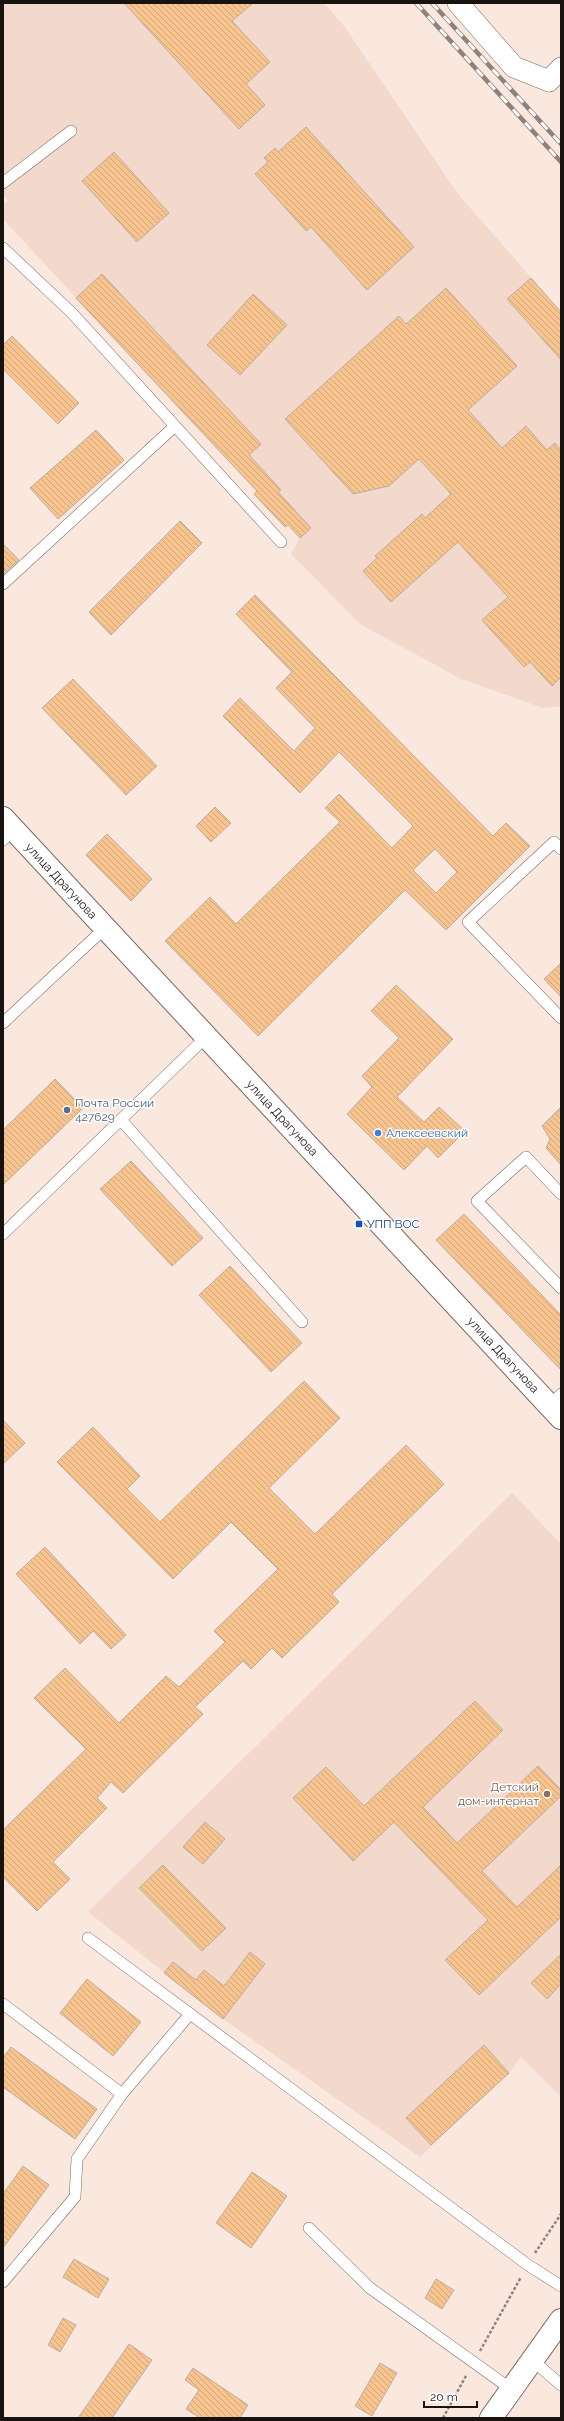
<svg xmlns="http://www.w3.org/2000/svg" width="564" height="2421" viewBox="0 0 564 2421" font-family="Raleway,sans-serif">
<defs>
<pattern id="building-back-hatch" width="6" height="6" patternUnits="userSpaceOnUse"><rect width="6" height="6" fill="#f7c38e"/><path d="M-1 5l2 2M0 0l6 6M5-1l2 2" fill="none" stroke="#d3a779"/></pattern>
</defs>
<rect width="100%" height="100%" fill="#fae7de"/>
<path fill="#f3d8cc" d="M 3,3 L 324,3 L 344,26 L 458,194 L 561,312 L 561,706 L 543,708 L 461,679 L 360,624 L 291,554 L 300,538 L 288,525 L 285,527 L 254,494 L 256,491 L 3,219 L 3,205 L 8,201 L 3,196 Z
M 512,1493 L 561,1544 L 561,2097 L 521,2057 L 509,2073 L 420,2157 L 223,2019 L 88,1912 Z"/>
<path fill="url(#building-back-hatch)" stroke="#bcafa1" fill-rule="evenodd" d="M 124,3 L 253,3 L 232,21 L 270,62 L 246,84 L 265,105 L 239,129 Z
M 306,127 L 414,247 L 367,290 L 311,227 L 306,231 L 255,174 L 268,162 L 264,158 L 275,148 L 278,152 Z
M 114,152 L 169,213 L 137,242 L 82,181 Z
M 102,274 L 261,444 L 249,455 L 281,490 L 278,492 L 311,528 L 300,538 L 288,525 L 285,527 L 254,494 L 257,491 L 76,298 Z
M 531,278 L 561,312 L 561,360 L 507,299 Z
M 446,288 L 517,366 L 468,410 L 502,448 L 526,426 L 547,450 L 555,443 L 561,450 L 561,677 L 552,686 L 530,662 L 524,667 L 482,620 L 508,597 L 458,542 L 391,602 L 363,571 L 377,558 L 375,556 L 422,514 L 425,518 L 451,494 L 419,459 L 389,486 L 353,494 L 285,419 L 399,316 L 406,324 Z
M 253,294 L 287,325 L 240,375 L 207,345 Z
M 12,336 L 79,403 L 58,424 L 3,369 L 3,345 Z
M 96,430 L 124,460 L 58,519 L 30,488 Z
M 180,521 L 202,543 L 111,635 L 89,612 Z
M 3,544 L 19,560 L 3,574 Z
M 255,595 L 493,836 L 506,823 L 530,846 L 446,930 L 405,890 L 258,1036 L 165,941 L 210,897 L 236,924 L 340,822 L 325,808 L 339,794 L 392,848 L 413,826 L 339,752 L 300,793 L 223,716 L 240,698 L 294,751 L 315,728 L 276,688 L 292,672 L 236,614 ZM 435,849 L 457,872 L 436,893 L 413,870 Z
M 73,679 L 157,766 L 126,795 L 42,708 Z
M 215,807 L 231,823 L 211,842 L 196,826 Z
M 107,834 L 152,879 L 131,901 L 86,855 Z
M 561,963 L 561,997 L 544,979 Z
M 396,985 L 453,1039 L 397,1097 L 424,1122 L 439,1107 L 465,1131 L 438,1158 L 427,1146 L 404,1170 L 347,1114 L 372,1087 L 362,1076 L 399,1038 L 371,1011 Z
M 55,1079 L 83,1108 L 3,1185 L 3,1130 Z
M 561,1107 L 561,1165 L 546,1148 L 550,1139 L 542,1126 Z
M 131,1161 L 203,1238 L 172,1266 L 100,1189 Z
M 464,1214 L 561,1315 L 561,1370 L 436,1240 Z
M 230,1266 L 302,1343 L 271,1372 L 199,1295 Z
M 304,1381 L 340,1418 L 269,1488 L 315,1534 L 406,1445 L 444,1484 L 332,1594 L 339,1602 L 282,1658 L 272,1648 L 251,1669 L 243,1661 L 195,1707 L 203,1714 L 123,1793 L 111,1782 L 97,1798 L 107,1808 L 53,1862 L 70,1879 L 37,1911 L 3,1877 L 3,1830 L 86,1749 L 34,1698 L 65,1668 L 119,1723 L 166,1676 L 179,1687 L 225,1642 L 214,1631 L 278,1569 L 231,1522 L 173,1579 L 57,1462 L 93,1427 L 140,1476 L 127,1489 L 160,1522 Z
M 3,1420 L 25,1443 L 3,1464 Z
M 45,1547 L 126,1635 L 111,1649 L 93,1631 L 80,1644 L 16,1574 Z
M 475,1701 L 503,1730 L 423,1807 L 457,1843 L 538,1766 L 561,1790 L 561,1796 L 482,1871 L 517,1907 L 561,1865 L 561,1917 L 479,1995 L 445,1960 L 488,1920 L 394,1822 L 353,1861 L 293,1798 L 326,1767 L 364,1806 Z
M 205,1822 L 225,1839 L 203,1864 L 183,1847 Z
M 163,1865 L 226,1928 L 202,1951 L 139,1888 Z
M 250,1952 L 265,1964 L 223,2019 L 164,1973 L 173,1962 L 196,1980 L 204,1970 L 224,1986 Z
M 561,1954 L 561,1984 L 547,1999 L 531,1983 Z
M 87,1979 L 141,2022 L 113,2056 L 60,2013 Z
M 484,2045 L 509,2073 L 431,2145 L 406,2118 Z
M 11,2047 L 97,2109 L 75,2139 L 3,2087 L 3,2058 Z
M 23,2166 L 49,2185 L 3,2248 L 3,2194 Z
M 252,2172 L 287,2196 L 251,2248 L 216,2223 Z
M 74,2259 L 109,2279 L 98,2298 L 63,2277 Z
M 436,2279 L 454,2290 L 442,2309 L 425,2298 Z
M 63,2318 L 76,2325 L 60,2352 L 48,2345 Z
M 129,2344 L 152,2360 L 112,2418 L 78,2418 Z
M 380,2363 L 397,2373 L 372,2416 L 355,2406 Z
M 193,2368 L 248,2405 L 240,2418 L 200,2418 L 186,2409 L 199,2390 L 185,2380 Z"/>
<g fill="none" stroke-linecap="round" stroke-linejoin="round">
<defs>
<path id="lane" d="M 3,183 L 71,131
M 3,248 L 72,313 L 281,542
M 3,584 L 175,426
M 3,840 L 14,829
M 561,849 L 554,842 L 468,922 L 561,1018
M 3,1023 L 105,928
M 121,1120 L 302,1322
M 561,1194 L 526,1157 L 477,1201 L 561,1288
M 3,1234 L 206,1037
M 550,1406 L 561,1394
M 88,1938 L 528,2265 L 561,2286
M 3,2004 L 122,2094 L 190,2014
M 309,2228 L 370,2288 L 511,2389
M 3,2282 L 75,2197 L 77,2159 L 122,2094
M 531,2359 L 561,2385"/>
<path id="street" d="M 458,3 L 514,67 L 549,81 L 561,68"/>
<path id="secondary" d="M 3,818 L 561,1418
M 491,2418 L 561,2320"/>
</defs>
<use href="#lane" stroke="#796961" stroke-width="12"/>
<use href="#street" stroke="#796961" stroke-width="22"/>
<use href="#secondary" stroke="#796961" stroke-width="24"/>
<path stroke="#8e827c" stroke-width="2.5" stroke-dasharray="3 2" stroke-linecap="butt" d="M 535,2253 L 561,2214
M 480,2351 L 521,2277
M 443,2418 L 467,2374"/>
<use href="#lane" stroke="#fff" stroke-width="11"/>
<use href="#street" stroke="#fff" stroke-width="21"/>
<use href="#secondary" stroke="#fff" stroke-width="22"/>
<defs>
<path id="rail" d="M 416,3 L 561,162
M 432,3 L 561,144"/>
</defs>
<use href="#rail" stroke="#8f827c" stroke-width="4.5"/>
<use href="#rail" stroke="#fff" stroke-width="3" stroke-dasharray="9" stroke-linecap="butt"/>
</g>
<circle fill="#5c6f8a" stroke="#fff" stroke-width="1.5" cx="67" cy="1110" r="4"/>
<circle fill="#3f7fe0" stroke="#fff" stroke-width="1.5" cx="378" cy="1133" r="4"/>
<rect fill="#1a4fb4" stroke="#fff" stroke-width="1.5" x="355" y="1220" width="8" height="8" rx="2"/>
<circle fill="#8d6e63" stroke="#fff" stroke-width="1.5" cx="547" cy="1794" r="4"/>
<g text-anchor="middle" stroke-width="3" stroke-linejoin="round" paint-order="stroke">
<g font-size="12" fill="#191310" stroke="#fff">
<text transform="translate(61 881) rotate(47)" y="4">улица Драгунова</text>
<text transform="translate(282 1118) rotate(47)" y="4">улица Драгунова</text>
<text transform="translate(503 1355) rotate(47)" y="4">улица Драгунова</text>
</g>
<g font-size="12" fill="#4e5e75" stroke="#fff" text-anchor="start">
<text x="75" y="1107">Почта России<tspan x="75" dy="14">427629</tspan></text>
</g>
<g font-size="12" fill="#366cbe" stroke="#fff" text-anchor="start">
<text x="386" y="1137">Алексеевский</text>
</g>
<g font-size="12" fill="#164399" stroke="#fff" text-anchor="start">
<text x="367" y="1228">УПП ВОС</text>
</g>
<g font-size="12" fill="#785e54" stroke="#fff" text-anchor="end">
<text x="539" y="1791">Детский<tspan x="539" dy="14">дом-интернат</tspan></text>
</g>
</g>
<rect width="564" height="2421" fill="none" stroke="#191310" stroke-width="8"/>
<path d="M424 2401v6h53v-6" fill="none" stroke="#191310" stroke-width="2"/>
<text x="430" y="2401" font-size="12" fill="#191310" stroke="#ffffff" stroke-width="3" paint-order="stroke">20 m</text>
</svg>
